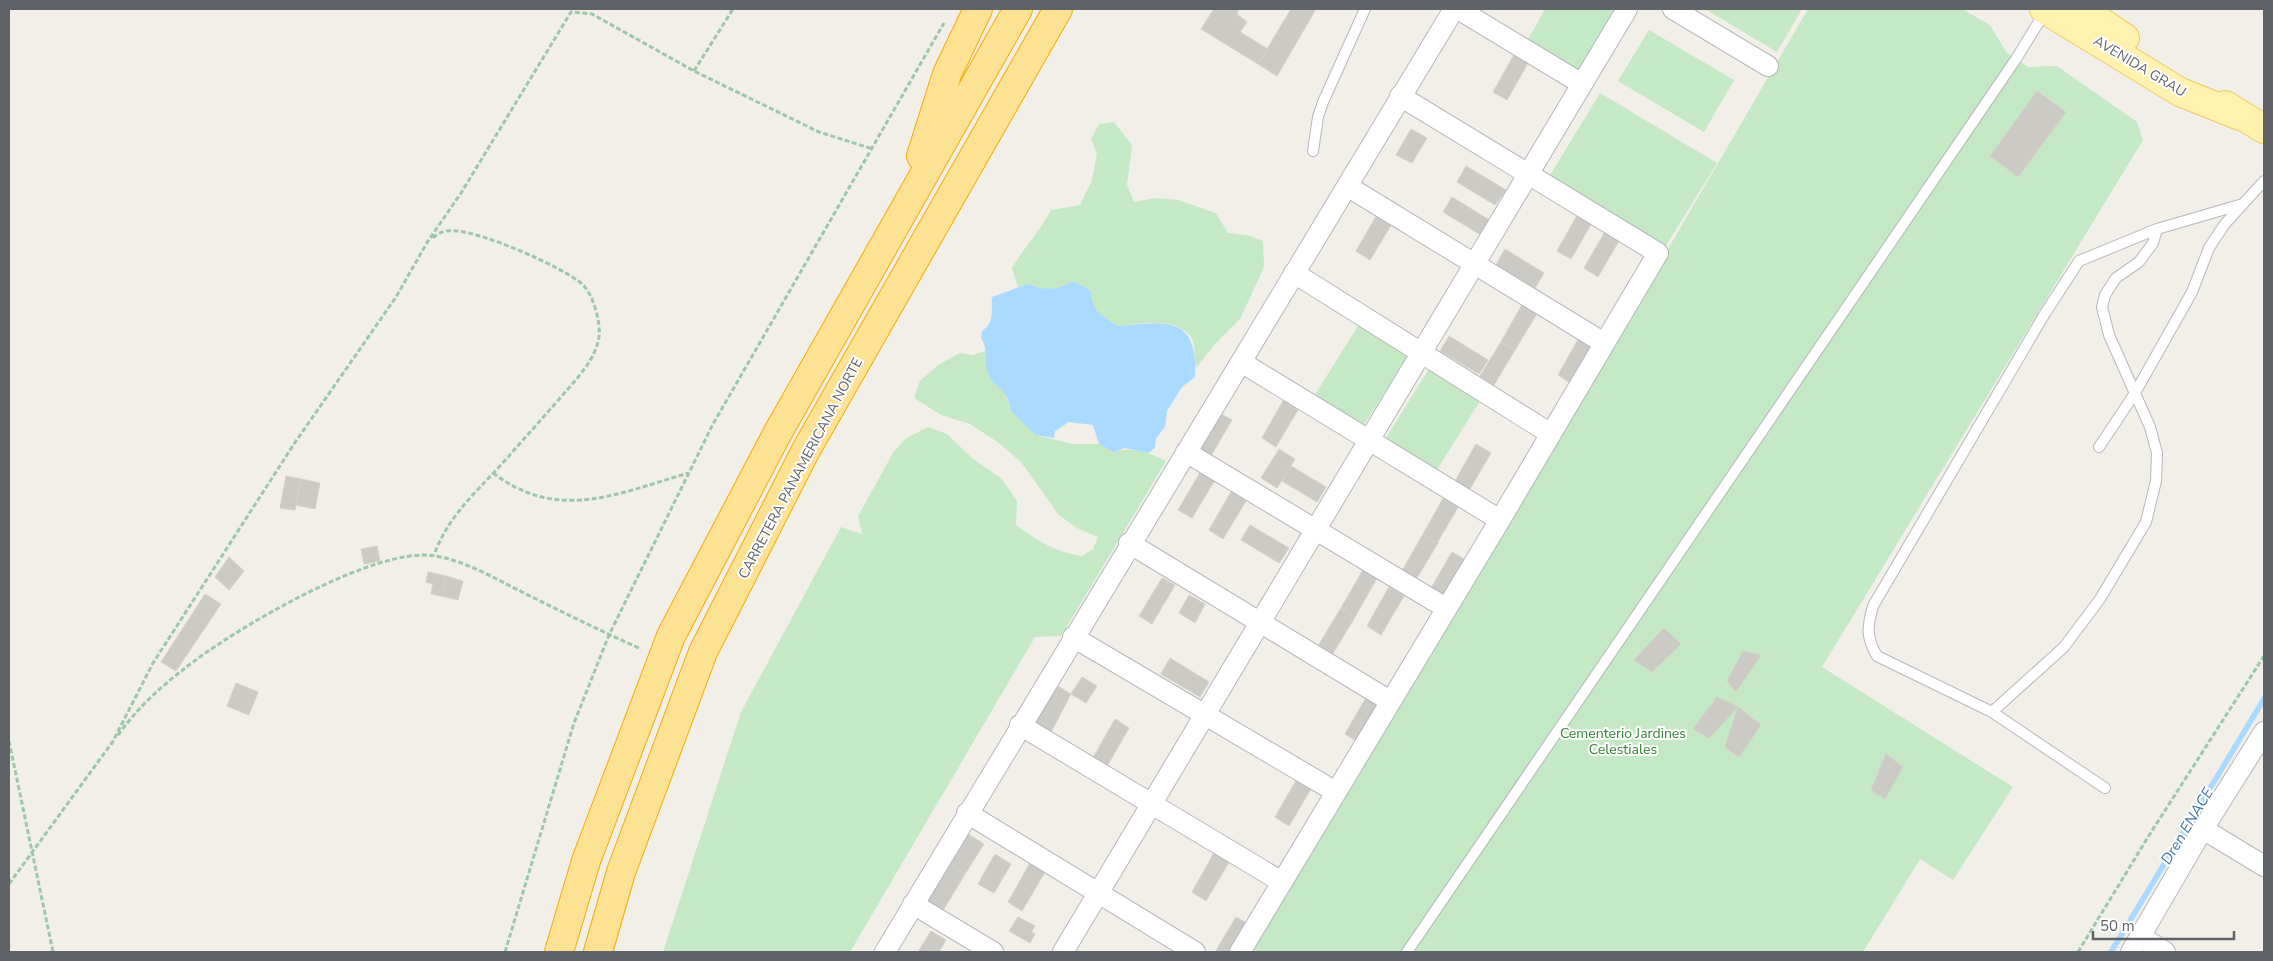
<svg xmlns="http://www.w3.org/2000/svg" width="2273" height="961" viewBox="0 0 2273 961" font-family="'Nunito Sans',sans-serif">
<rect width="100%" height="100%" fill="#f1efe8"/>
<path fill="#c5e8c5" d="M 1545,9 L 1616,9 L 1578,74 L 1526,43 Z
M 1705,9 L 1802,9 L 1777,52 Z
M 1808,9 L 1962,9 L 1990,25 L 2006,52 L 2028,67 L 2057,66 L 2137,122 L 2143,140 L 1822,667 L 2013,787 L 1953,880 L 1920,859 L 1863,952 L 1250,952 L 1640,297 Z
M 1649,30 L 1734,80 L 1704,132 L 1618,81 Z
M 1600,93 L 1717,163 L 1666,246 L 1549,177 Z
M 1114,122 L 1132,145 L 1127,185 L 1134,202 L 1156,198 L 1178,200 L 1216,213 L 1228,233 L 1247,235 L 1263,241 L 1264,267 L 1240,319 L 1216,343 L 1196,368 C 1194,359 1196,345 1191,337 C 1176,316 1139,324 1117,326 C 1101,314 1092,313 1091,291 L 1073,281 C 1057,290 1045,291 1028,284 L 1018,287 L 1012,268 C 1024,248 1040,231 1051,210 L 1080,205 L 1092,180 L 1097,154 L 1091,139 L 1099,124 Z
M 1361,321 L 1410,352 L 1362,428 L 1313,398 Z
M 985,351 L 986,367 L 991,379 L 1004,389 L 1010,410 L 1035,435 L 1073,444 L 1099,444 L 1114,452 C 1132,446 1149,453 1166,461 L 1061,636 L 1035,637 L 850,952 L 663,952 L 741,712 L 841,527 L 862,534 L 858,516 L 893,453 L 905,439 L 928,427 L 947,434 L 972,458 L 1002,479 L 1017,501 L 1016,525 C 1038,541 1055,552 1082,556 L 1093,549 L 1098,537 L 1077,528 L 1059,515 L 1021,462 L 999,443 L 970,424 L 941,415 L 914,398 L 920,381 L 938,365 L 960,353 L 972,355 Z
M 1432,364 L 1483,396 L 1435,473 L 1384,441 Z"/>
<path fill="#aadaff" d="M 1073,281 L 1091,291 C 1092,312 1101,314 1117,326 C 1166,322 1198,314 1195,377 L 1182,387 L 1167,411 L 1165,427 L 1156,438 L 1155,448 L 1148,453 L 1125,448 L 1114,452 L 1099,444 L 1093,425 L 1069,422 L 1055,431 L 1054,438 L 1035,435 L 1010,410 C 1007,384 995,391 988,373 C 983,362 989,349 981,338 L 982,331 C 995,323 991,310 992,297 L 1028,284 C 1045,291 1057,290 1073,281 Z"/>
<g fill="none" stroke-linecap="round" stroke-linejoin="round">
<path stroke="#aadaff" stroke-width="5.5" d="M 2111,952 L 2264,699"/>
</g>
<path fill="#cccac5" stroke="#d6d1c6" d="M 1214,9 L 1239,9 L 1237,14 L 1247,22 L 1240,32 L 1268,49 L 1258,64 L 1201,29 Z
M 1291,9 L 1316,9 L 1277,76 L 1258,64 Z
M 1514,55 L 1528,63 L 1507,100 L 1493,92 Z
M 2037,91 L 2066,112 L 2018,177 L 1990,156 Z
M 1411,129 L 1427,138 L 1412,163 L 1396,155 Z
M 1466,166 L 1506,190 L 1495,205 L 1457,182 Z
M 1452,197 L 1491,221 L 1481,235 L 1443,212 Z
M 1579,212 L 1593,221 L 1571,259 L 1557,251 Z
M 1378,213 L 1393,222 L 1370,260 L 1356,251 Z
M 1606,230 L 1620,239 L 1598,277 L 1584,268 Z
M 1505,249 L 1544,273 L 1535,288 L 1496,265 Z
M 1523,303 L 1538,312 L 1515,350 L 1501,342 Z
M 1449,336 L 1488,360 L 1479,374 L 1440,351 Z
M 1580,336 L 1594,345 L 1572,384 L 1558,375 Z
M 1501,342 L 1515,350 L 1494,385 L 1480,376 Z
M 1284,399 L 1299,408 L 1276,447 L 1262,438 Z
M 1217,412 L 1232,420 L 1209,459 L 1195,450 Z
M 1476,444 L 1491,453 L 1468,492 L 1454,483 Z
M 1279,449 L 1295,459 L 1277,488 L 1261,478 Z
M 1291,466 L 1326,487 L 1317,502 L 1282,481 Z
M 1201,471 L 1215,480 L 1192,518 L 1178,510 Z
M 286,476 L 301,479 L 295,510 L 280,508 Z
M 301,479 L 320,483 L 315,509 L 296,505 Z
M 1231,492 L 1246,501 L 1223,539 L 1209,530 Z
M 1445,495 L 1460,504 L 1437,543 L 1423,534 Z
M 1250,525 L 1289,548 L 1279,563 L 1241,540 Z
M 1423,534 L 1438,543 L 1415,581 L 1401,573 Z
M 377,546 L 380,561 L 364,564 L 361,549 Z
M 1452,552 L 1466,560 L 1444,599 L 1430,590 Z
M 229,557 L 244,571 L 229,590 L 215,577 Z
M 1363,570 L 1377,578 L 1355,617 L 1341,608 Z
M 428,572 L 446,576 L 441,596 L 431,594 L 433,584 L 426,582 Z
M 446,576 L 463,581 L 458,600 L 441,596 Z
M 1162,578 L 1175,585 L 1152,624 L 1139,616 Z
M 1389,587 L 1404,596 L 1381,635 L 1367,626 Z
M 205,594 L 221,604 L 176,671 L 161,662 Z
M 1189,595 L 1205,604 L 1195,623 L 1179,613 Z
M 1341,608 L 1355,617 L 1332,655 L 1318,646 Z
M 1664,628 L 1681,644 L 1652,672 L 1634,660 Z
M 1743,651 L 1761,655 L 1736,692 L 1727,681 Z
M 1170,658 L 1209,682 L 1200,697 L 1161,674 Z
M 1082,677 L 1097,686 L 1086,703 L 1071,694 Z
M 236,683 L 258,692 L 249,715 L 227,706 Z
M 1056,685 L 1071,694 L 1051,732 L 1034,722 Z
M 1367,696 L 1381,705 L 1359,743 L 1345,734 Z
M 1717,697 L 1738,707 L 1709,738 L 1693,729 Z
M 1738,707 L 1761,725 L 1739,757 L 1725,747 Z
M 1115,719 L 1129,728 L 1107,766 L 1093,758 Z
M 1886,754 L 1903,767 L 1885,799 L 1871,790 Z
M 1297,779 L 1312,787 L 1289,826 L 1275,817 Z
M 968,834 L 984,844 L 965,874 L 949,864 Z
M 1214,853 L 1229,862 L 1206,901 L 1192,892 Z
M 995,854 L 1011,864 L 994,893 L 978,884 Z
M 1030,863 L 1045,872 L 1022,911 L 1008,902 Z
M 949,864 L 965,874 L 942,912 L 926,902 Z
M 1018,917 L 1035,926 L 1031,932 L 1035,934 L 1030,943 L 1009,931 Z
M 1236,917 L 1250,925 L 1234,952 L 1215,952 Z
M 931,931 L 946,940 L 939,952 L 918,952 Z"/>
<g fill="none" stroke-linecap="round" stroke-linejoin="round">
<defs>
<path id="service" d="M 1313,151 L 1318,117 L 1323,102 L 1365,9
M 2099,447 L 2135,393 L 2192,292 L 2209,248 L 2224,225 L 2243,204
M 1992,712 L 2064,647 L 2100,599 L 2146,522 L 2156,481 L 2157,453 L 2150,427 L 2109,335 L 2102,307 L 2105,295 L 2116,278 L 2139,262 L 2153,243 L 2157,229
M 2105,788 L 1992,712 L 1877,656 C 1866,637 1867,627 1873,606 L 2044,315 L 2079,261 L 2157,229 L 2243,204 L 2264,181
M 1407,952 L 2016,59 L 2045,12"/>
<path id="minor" d="M 1458,9 L 1582,84
M 1673,9 L 1768,66
M 1347,186 L 1604,343
M 1294,273 L 1551,434
M 1241,362 L 1500,520
M 1186,452 L 1446,608
M 1129,543 L 1390,701
M 1073,637 L 1336,792
M 1020,725 L 1282,882
M 967,813 L 1195,952
M 2203,829 L 2264,866
M 913,904 L 993,952
M 2140,936 L 2165,952
M 885,952 L 1454,9
M 1063,952 L 1627,9
M 1240,952 L 1500,520 L 1658,253 L 1400,96
M 2131,952 L 2203,829 L 2264,732"/>
<path id="primary" d="M 2044,9 L 2180,92 L 2240,116
M 2082,9 L 2125,38
M 2225,105 L 2264,129"/>
<path id="motorway" d="M 921,156 L 947,74 L 978,9
M 559,952 L 586,861 L 671,636 L 777,434 L 1018,9
M 598,952 L 621,872 L 703,652 L 806,450 L 1058,9"/>
</defs>
<use href="#service" stroke="#b5b8bc" stroke-width="12"/>
<use href="#minor" stroke="#b5b8bc" stroke-width="22"/>
<use href="#primary" stroke="#f2c960" stroke-width="30"/>
<use href="#motorway" stroke="#f9ab00" stroke-width="30"/>
<path stroke="#9cc7a9" stroke-width="3" stroke-dasharray="5 2.5" stroke-linecap="butt" d="M 694,71 L 733,9
M 433,238 C 440,231 447,230 457,231 C 484,233 561,266 582,284 C 593,293 601,323 599,337 C 595,361 577,378 561,397 C 541,420 521,442 501,465 C 473,495 448,517 434,555
M 493,473 C 559,523 618,493 689,473
M 118,735 C 136,710 159,688 184,669 C 231,631 376,545 435,556 C 466,561 494,578 522,592 C 562,612 601,631 641,649
M 9,741 L 53,952
M 111,745 L 153,663 L 294,444 L 396,297 L 428,241 L 461,193 L 571,12 L 592,14 L 694,71 L 819,132 L 873,149
M 9,884 L 111,744
M 505,952 L 574,723 L 609,635 L 713,424 L 944,23
M 2078,952 L 2148,837 L 2264,656"/>
<use href="#service" stroke="#fff" stroke-width="10"/>
<use href="#minor" stroke="#fff" stroke-width="20"/>
<use href="#primary" stroke="#fff2af" stroke-width="28"/>
<use href="#motorway" stroke="#fde293" stroke-width="28"/>
</g>
<g text-anchor="middle" stroke-width="4" stroke-linejoin="round" paint-order="stroke">
<g font-size="14" fill="#5f6368" stroke="#fff">
<text transform="translate(2140 66) rotate(31)" y="5">AVENIDA GRAU</text>
<text transform="translate(800 468) rotate(-62)" y="5">CARRETERA PANAMERICANA NORTE</text>
</g>
<g font-size="14" fill="#348238" stroke="#fff">
<text x="1623" y="738">Cementerio Jardines<tspan x="1623" dy="16">Celestiales</tspan></text>
</g>
<g font-size="15" font-style="italic" fill="#4174aa" stroke="#fff">
<text transform="translate(2187 826) rotate(-59)" y="5">Dren ENACE</text>
</g>
</g>
<rect width="2273" height="961" fill="none" stroke="#5f6368" stroke-width="20"/>
<path d="M2093 931v8h141v-8" fill="none" stroke="#5f6368" stroke-width="2.5"/>
<text x="2100" y="931" font-size="15" fill="#5f6368" stroke="#ffffff" stroke-width="4" paint-order="stroke">50 m</text>
</svg>
